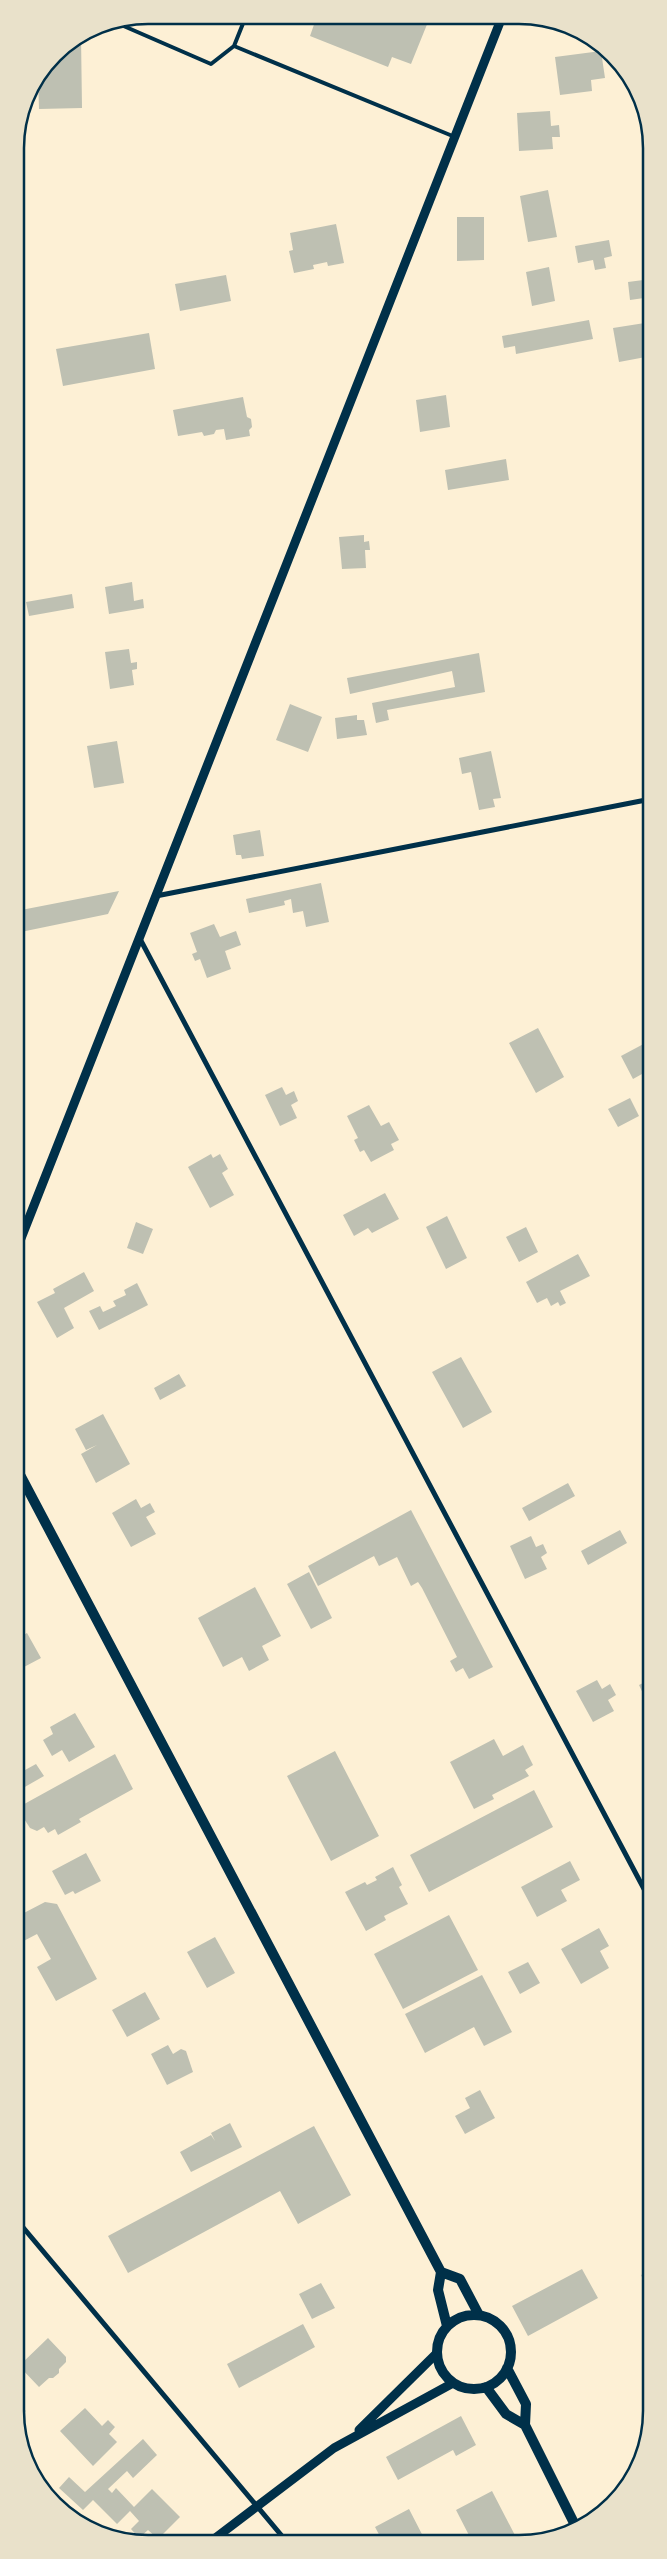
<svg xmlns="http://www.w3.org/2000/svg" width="667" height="2559" viewBox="0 0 667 2559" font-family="'Nunito Sans',sans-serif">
<rect width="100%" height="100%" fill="#fdf0d5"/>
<path fill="#bec0b2" d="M 317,16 L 378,17 L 430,17 L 411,64 L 392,57 L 388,67 L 310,36 Z
M 81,36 L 82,108 L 39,109 L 38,75 L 54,54 Z
M 601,51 L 605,78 L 591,80 L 592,91 L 560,95 L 555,57 Z
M 550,111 L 551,126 L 559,125 L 560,137 L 552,137 L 553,149 L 519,151 L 517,113 Z
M 548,190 L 557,237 L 528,242 L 520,196 Z
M 651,192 L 651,226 L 650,226 L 649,220 L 643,221 L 642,211 L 647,210 L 644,193 Z
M 457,217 L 484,217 L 484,260 L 457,261 Z
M 336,224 L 344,263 L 328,266 L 327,262 L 313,265 L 314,269 L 294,273 L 289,251 L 293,250 L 290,233 Z
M 609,240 L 612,256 L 604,258 L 606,268 L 595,270 L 593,260 L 578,263 L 575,246 Z
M 549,267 L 555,301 L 532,306 L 526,272 Z
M 226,275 L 231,301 L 180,311 L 175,284 Z
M 651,279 L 651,297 L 630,300 L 628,282 Z
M 589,320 L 593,339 L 516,354 L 515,346 L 504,348 L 502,336 Z
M 651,322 L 651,356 L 619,362 L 613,328 Z
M 149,333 L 155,369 L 63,386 L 56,349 Z
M 446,395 L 450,427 L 420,432 L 416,400 Z
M 243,397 L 247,417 L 251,419 L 252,427 L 249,430 L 250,436 L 226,440 L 224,429 L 216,430 L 214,434 L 204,436 L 202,432 L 178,436 L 173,410 Z
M 506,459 L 509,480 L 448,490 L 445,470 Z
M 364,535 L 364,542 L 369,541 L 370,550 L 365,550 L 366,568 L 342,569 L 339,537 Z
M 19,575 L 23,602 L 15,603 L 15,576 Z
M 132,582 L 134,601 L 143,599 L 144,608 L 109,614 L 105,587 Z
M 72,594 L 74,608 L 29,616 L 26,602 Z
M 129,649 L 131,663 L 137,662 L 137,669 L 132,670 L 134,685 L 110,689 L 105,652 Z
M 479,653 L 485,692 L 387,710 L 389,720 L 376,723 L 372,703 L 455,687 L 452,671 L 350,694 L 347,678 Z
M 290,704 L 322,717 L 308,752 L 276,740 Z
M 357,715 L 357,720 L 364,720 L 367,735 L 337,739 L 335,718 Z
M 117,741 L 124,783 L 94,788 L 87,746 Z
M 491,751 L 501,798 L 493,799 L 495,807 L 479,810 L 471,772 L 462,774 L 459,758 Z
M 260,830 L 264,856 L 242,859 L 241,855 L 236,855 L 233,835 Z
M 321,883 L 329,922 L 306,927 L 303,911 L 293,913 L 291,899 L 284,901 L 285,905 L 249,913 L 246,899 Z
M 119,891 L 108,914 L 16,933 L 16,911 Z
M 214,924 L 220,937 L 236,931 L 241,945 L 225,951 L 231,969 L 207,978 L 200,959 L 195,961 L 192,954 L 197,952 L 190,933 Z
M 538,1028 L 564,1077 L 536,1093 L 509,1043 Z
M 651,1040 L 651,1069 L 633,1079 L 621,1056 Z
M 282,1087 L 286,1095 L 294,1091 L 298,1101 L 291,1105 L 297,1118 L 280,1126 L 265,1095 Z
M 630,1098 L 639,1116 L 618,1127 L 608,1109 Z
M 369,1105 L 381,1126 L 389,1122 L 399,1140 L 391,1144 L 394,1150 L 371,1162 L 364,1150 L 360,1152 L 354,1140 L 358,1138 L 347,1116 Z
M 211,1154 L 213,1158 L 220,1154 L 228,1169 L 222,1173 L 234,1195 L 210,1208 L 188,1167 Z
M 385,1193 L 399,1219 L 372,1233 L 368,1228 L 354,1236 L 343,1215 Z
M 447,1216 L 467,1258 L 446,1269 L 426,1227 Z
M 136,1222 L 153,1229 L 143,1254 L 127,1248 Z
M 526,1227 L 538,1252 L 519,1262 L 506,1237 Z
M 578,1254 L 590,1276 L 560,1291 L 566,1303 L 560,1306 L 558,1302 L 551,1306 L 547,1298 L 537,1303 L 526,1282 Z
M 84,1272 L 94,1291 L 64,1308 L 74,1328 L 57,1338 L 37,1302 L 55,1293 L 53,1289 Z
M 137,1283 L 148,1305 L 99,1330 L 89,1311 L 100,1306 L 103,1312 L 116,1306 L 113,1301 L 126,1295 L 124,1290 Z
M 461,1357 L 492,1412 L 463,1428 L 432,1372 Z
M 179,1374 L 186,1386 L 160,1400 L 154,1388 Z
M 103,1414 L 130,1464 L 96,1483 L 81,1454 L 97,1445 L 86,1450 L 75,1429 Z
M 568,1483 L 575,1496 L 529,1521 L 522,1508 Z
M 136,1499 L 141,1508 L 150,1503 L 155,1512 L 146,1517 L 156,1534 L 131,1547 L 112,1513 Z
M 411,1510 L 493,1667 L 469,1679 L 463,1668 L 456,1672 L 450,1661 L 457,1657 L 422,1588 L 418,1582 L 411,1586 L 397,1557 L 379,1566 L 374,1556 L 318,1586 L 308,1566 Z
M 620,1530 L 627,1543 L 588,1565 L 581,1551 Z
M 531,1536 L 536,1547 L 543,1544 L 547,1553 L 541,1557 L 547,1569 L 525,1579 L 510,1546 Z
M 309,1572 L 332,1618 L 311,1629 L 287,1584 Z
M 255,1587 L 281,1636 L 262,1646 L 269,1660 L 249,1671 L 242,1657 L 223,1667 L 198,1618 Z
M 27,1633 L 41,1658 L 24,1667 L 16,1651 L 16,1639 Z
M 651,1679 L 651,1699 L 647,1702 L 639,1685 Z
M 597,1680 L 602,1689 L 610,1684 L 616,1695 L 608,1700 L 614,1711 L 593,1722 L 576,1691 Z
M 75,1713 L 95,1747 L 69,1762 L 62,1750 L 52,1756 L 43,1740 L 53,1734 L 50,1727 Z
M 494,1739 L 503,1756 L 523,1745 L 533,1765 L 525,1770 L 529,1776 L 492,1795 L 494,1799 L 474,1809 L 450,1762 Z
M 335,1751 L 379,1836 L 331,1861 L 287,1776 Z
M 115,1754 L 133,1789 L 79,1819 L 81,1822 L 58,1835 L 55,1829 L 48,1833 L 44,1827 L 37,1831 L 30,1828 L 17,1808 Z
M 36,1764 L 44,1776 L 16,1792 L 16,1775 Z
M 534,1790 L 553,1827 L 429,1892 L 410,1855 Z
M 86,1853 L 101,1881 L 75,1894 L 73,1891 L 65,1895 L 52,1871 Z
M 570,1861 L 580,1880 L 561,1890 L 567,1901 L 537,1917 L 521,1887 Z
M 393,1867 L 402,1885 L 399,1887 L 408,1904 L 384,1916 L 386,1920 L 366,1931 L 345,1892 L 365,1882 L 367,1885 L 377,1880 L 375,1877 Z
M 45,1902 L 57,1904 L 97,1979 L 56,2001 L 37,1967 L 51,1959 L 37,1934 L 16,1945 L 16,1906 L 20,1915 Z
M 449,1915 L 478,1970 L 403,2009 L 374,1954 Z
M 599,1928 L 609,1946 L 600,1951 L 609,1968 L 581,1984 L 561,1949 Z
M 215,1937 L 235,1973 L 207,1988 L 187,1952 Z
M 528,1962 L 540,1983 L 520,1994 L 508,1972 Z
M 482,1975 L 512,2032 L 484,2046 L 474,2027 L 425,2053 L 405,2014 Z
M 145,1992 L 160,2019 L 127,2037 L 112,2010 Z
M 168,2045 L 173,2054 L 181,2049 L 186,2051 L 193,2072 L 167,2085 L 151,2054 Z
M 480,2090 L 495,2118 L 465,2134 L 455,2116 L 470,2108 L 465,2098 Z
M 230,2123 L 242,2147 L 191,2172 L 180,2152 L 211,2135 L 215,2141 L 211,2133 Z
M 314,2126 L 351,2195 L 298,2224 L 280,2191 L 128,2273 L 108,2236 Z
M 582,2269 L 598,2298 L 528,2336 L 512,2306 Z
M 652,2269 L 652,2292 L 650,2293 L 641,2275 Z
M 321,2283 L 335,2308 L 312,2319 L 299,2294 Z
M 303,2324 L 315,2347 L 239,2388 L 227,2364 Z
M 48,2338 L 66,2357 L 66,2362 L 59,2369 L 59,2373 L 53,2378 L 49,2378 L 39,2387 L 19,2366 Z
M 16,2401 L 26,2411 L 16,2420 Z
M 85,2408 L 102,2426 L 108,2420 L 115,2427 L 109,2434 L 117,2442 L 93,2466 L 60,2431 Z
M 461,2416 L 476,2445 L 456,2456 L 453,2450 L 398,2480 L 386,2457 Z
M 143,2439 L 157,2455 L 133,2478 L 127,2471 L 108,2489 L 112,2493 L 116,2488 L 134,2507 L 152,2489 L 180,2517 L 158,2539 L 148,2530 L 139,2538 L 131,2529 L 139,2521 L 130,2511 L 117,2524 L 93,2500 L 83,2510 L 59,2488 L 69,2477 L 85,2492 Z
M 492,2491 L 519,2543 L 473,2543 L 456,2510 Z
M 409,2509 L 426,2542 L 383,2542 L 375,2527 Z"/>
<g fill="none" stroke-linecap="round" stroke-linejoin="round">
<path stroke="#003049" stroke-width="3" d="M 257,2536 L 265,2541"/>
<path stroke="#003049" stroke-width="4" d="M 246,16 L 234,46 L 455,137
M 119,21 L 119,24 L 211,64 L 234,46"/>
<path stroke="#003049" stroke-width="5" d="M 156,896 L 651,799
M 139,937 L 652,1904
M 16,2219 L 287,2542"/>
<path stroke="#003049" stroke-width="9" d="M 16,1251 L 502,17
M 359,2430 L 437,2353
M 210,2542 L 334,2448 L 453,2383"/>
<path stroke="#003049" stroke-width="10" d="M 16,1467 L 441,2272 L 438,2290 L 447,2326
M 441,2272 L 460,2279 L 479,2315
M437 2352a37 37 0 1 1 74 0a37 37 0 1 1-74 0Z
M 507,2368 L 526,2404 L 525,2425 L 577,2529
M 486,2387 L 506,2414 L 525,2425"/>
</g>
<path d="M0 0H667V2559H0ZM148 24H519A124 124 0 0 1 643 148V2411A124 124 0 0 1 519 2535H148A124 124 0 0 1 24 2411V148A124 124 0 0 1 148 24Z" fill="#e9e1ca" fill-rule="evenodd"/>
<path fill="none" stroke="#003049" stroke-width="2.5" d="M148 24H519A124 124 0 0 1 643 148V2411A124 124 0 0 1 519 2535H148A124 124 0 0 1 24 2411V148A124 124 0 0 1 148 24Z"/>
</svg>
